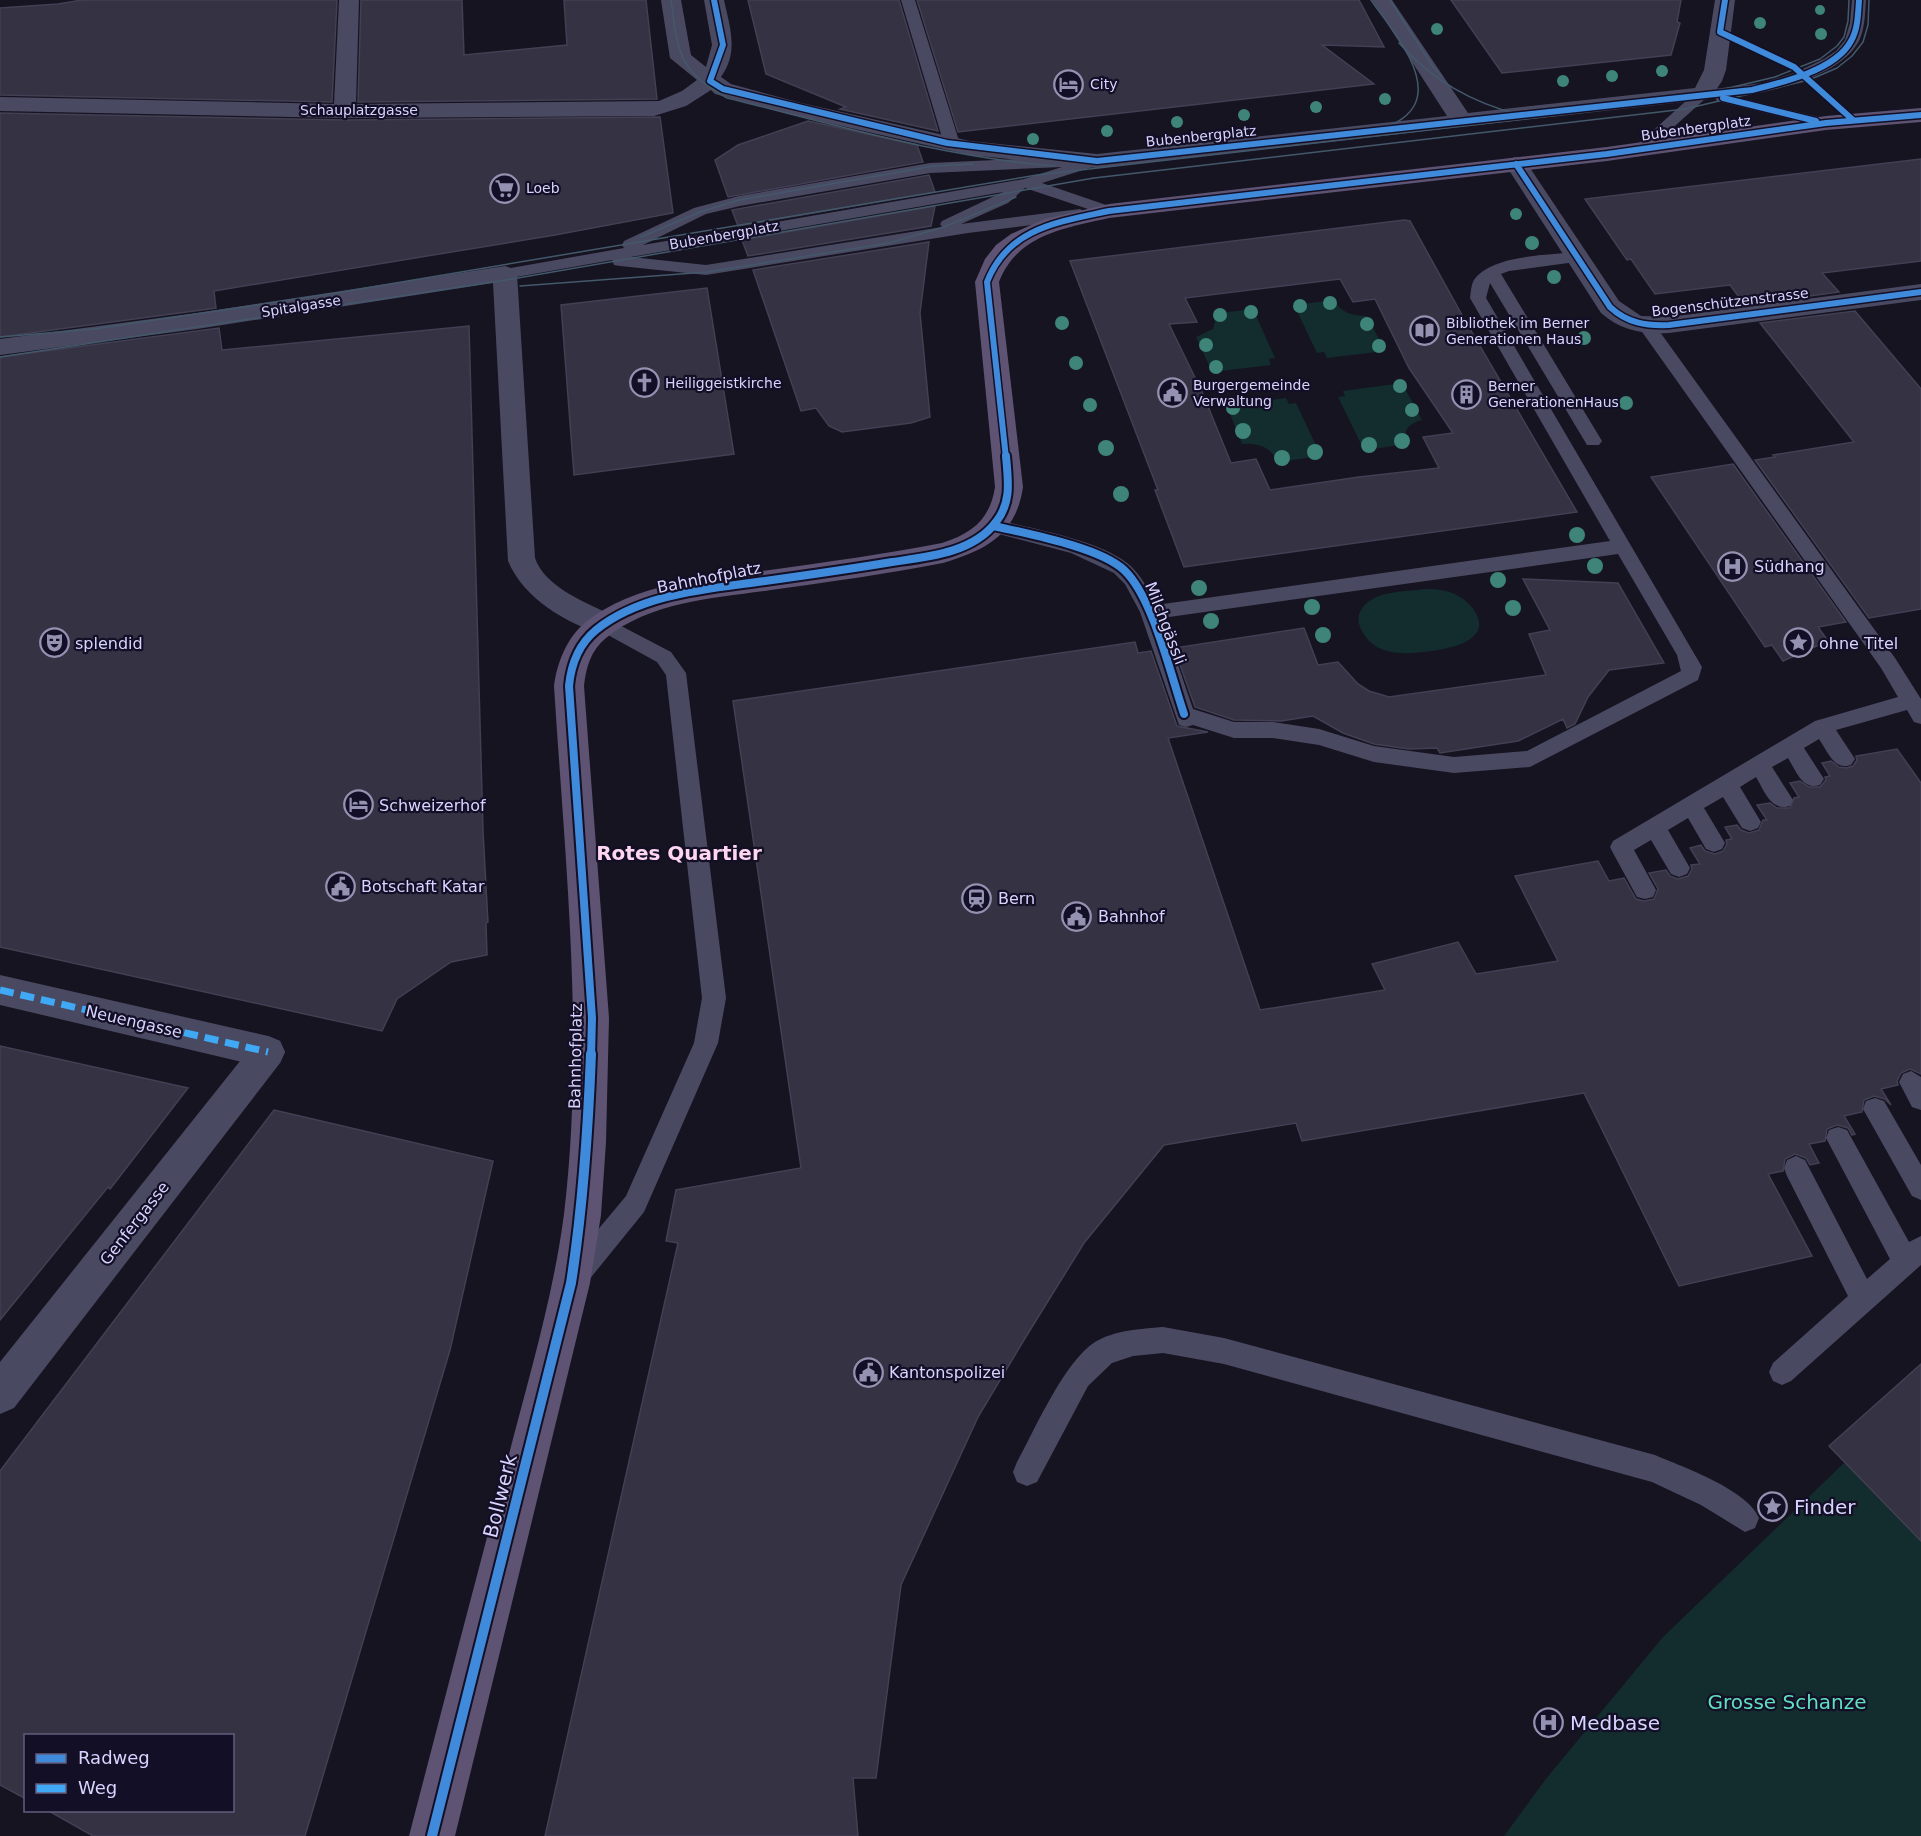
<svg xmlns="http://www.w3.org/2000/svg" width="1921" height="1836" viewBox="0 0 1921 1836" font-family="'DejaVu Sans',sans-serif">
<rect width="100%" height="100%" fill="#161421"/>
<path fill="#132c2d" d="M 1334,300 C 1341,313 1353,316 1367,316 L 1385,351 L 1327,358 L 1324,352 L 1317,353 L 1294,305 Z
M 1253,309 L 1275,358 L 1269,359 L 1271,365 L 1212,372 L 1196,337 L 1213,329 L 1215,322 L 1213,314 Z
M 1402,383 L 1422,420 C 1409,423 1401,431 1408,444 L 1364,450 L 1338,397 L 1345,396 L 1343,391 Z
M 1286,398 L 1289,404 L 1296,403 L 1321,456 L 1278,462 C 1271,447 1258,443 1242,444 L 1227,406 Z
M 1425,589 C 1442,588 1460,593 1471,606 C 1497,638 1455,648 1432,651 C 1408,654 1376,658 1362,631 C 1358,624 1357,617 1361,610 C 1372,590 1406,592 1425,589 Z
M 1921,1389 L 1921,1836 L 1504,1836 L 1545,1780 L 1663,1637 Z"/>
<path fill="#343243" stroke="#433f54" stroke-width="1.5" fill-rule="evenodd" d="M 82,0 L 337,0 L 332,102 L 0,95 L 0,8 L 58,4 Z
M 361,0 L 462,0 L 464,55 L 567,45 L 564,0 L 646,0 L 657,99 L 358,102 Z
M 748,0 L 899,0 L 938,131 L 840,109 L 846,107 L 766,74 Z
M 917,0 L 1359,0 L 1384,47 L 1322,45 L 1374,84 L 958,132 Z
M 1451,0 L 1681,0 L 1677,22 L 1680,23 L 1671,55 L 1502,73 Z
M 0,113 L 345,120 L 660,117 L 673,213 L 555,235 L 214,291 L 216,308 L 0,337 Z
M 808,121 L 917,145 L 923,162 L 728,197 L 715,160 L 738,145 Z
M 1921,159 L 1921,261 L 1822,273 L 1839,292 L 1745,305 L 1730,285 L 1655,294 L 1631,259 L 1627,260 L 1585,199 Z
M 929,175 L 935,192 L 738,226 L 732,210 Z
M 935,206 L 931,226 L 748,256 L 742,240 Z
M 1404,220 L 1410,221 L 1467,324 L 1577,512 L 1184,567 L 1155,490 L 1158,490 L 1070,261 ZM 1340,279 L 1353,302 L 1375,299 L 1409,368 L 1453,433 L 1423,437 L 1439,468 L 1359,477 L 1270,490 L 1256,459 L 1231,463 L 1203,394 L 1169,324 L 1197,322 L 1185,298 Z
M 929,242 L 920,313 L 930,417 L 911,423 L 842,432 L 829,426 L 816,408 L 801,411 L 753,270 Z
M 707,288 L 734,454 L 574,475 L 561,305 Z
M 1855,311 L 1921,389 L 1921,609 L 1869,618 L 1755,460 L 1775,457 L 1773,455 L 1854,442 L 1760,323 Z
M 469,326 L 483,831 L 488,922 L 486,923 L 487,955 L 451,962 L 397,999 L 382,1031 L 0,947 L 0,357 L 219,328 L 222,350 Z
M 1733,464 L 1846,622 L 1818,627 L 1828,641 L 1783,661 L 1772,645 L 1765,647 L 1651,477 Z
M 1523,579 L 1618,583 L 1664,663 L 1609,670 L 1588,697 L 1575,724 L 1567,728 L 1563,719 L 1518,741 L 1440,753 L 1437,748 L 1409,749 L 1374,744 L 1343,733 L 1313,716 L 1281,721 L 1234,720 L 1195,707 L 1174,648 L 1304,628 L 1318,665 L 1338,662 L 1358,684 L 1369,691 L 1389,697 L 1546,675 L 1529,634 L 1550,630 Z
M 1135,642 L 1138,653 L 1151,651 L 1177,726 L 1208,732 L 1168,738 L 1260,1010 L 1385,990 L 1372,964 L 1458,942 L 1476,974 L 1558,961 L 1515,876 L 1598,861 L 1609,881 L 1624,878 L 1636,899 L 1644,901 L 1654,899 L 1658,889 L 1649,873 L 1666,870 L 1670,876 L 1678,879 L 1688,876 L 1692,869 L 1691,865 L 1700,864 L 1690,848 L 1701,845 L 1705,851 L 1715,854 L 1723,851 L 1727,844 L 1726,840 L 1732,839 L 1725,827 L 1737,825 L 1741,830 L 1749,833 L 1759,830 L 1763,820 L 1767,820 L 1757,805 L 1770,803 L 1777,808 L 1790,808 L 1794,798 L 1799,797 L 1790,783 L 1800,781 L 1809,787 L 1820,787 L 1826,780 L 1825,777 L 1830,776 L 1822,763 L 1831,761 L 1839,767 L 1846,768 L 1853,766 L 1857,760 L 1856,756 L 1897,749 L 1921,783 L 1921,1074 L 1910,1069 L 1901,1073 L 1897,1081 L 1898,1085 L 1881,1089 L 1891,1105 L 1885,1099 L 1874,1096 L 1864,1100 L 1862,1112 L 1844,1116 L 1855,1134 L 1852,1135 L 1848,1128 L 1837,1125 L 1827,1129 L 1825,1141 L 1809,1144 L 1819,1163 L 1810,1165 L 1806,1158 L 1795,1154 L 1785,1159 L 1783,1171 L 1768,1174 L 1812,1256 L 1679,1286 L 1584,1093 L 1302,1141 L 1296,1123 L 1164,1145 L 1084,1243 L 1027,1335 L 978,1417 L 901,1585 L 876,1778 L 853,1778 L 858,1836 L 545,1836 L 678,1243 L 666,1241 L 676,1190 L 801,1168 L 733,701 Z
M 0,1046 L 188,1088 L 110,1189 L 108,1187 L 0,1320 Z
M 274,1110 L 493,1161 L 450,1350 L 305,1836 L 93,1836 L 47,1810 L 232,1810 L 232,1736 L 26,1736 L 26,1799 L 0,1785 L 0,1471 Z
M 1921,1364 L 1921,1541 L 1829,1446 Z"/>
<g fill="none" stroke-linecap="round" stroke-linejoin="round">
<path fill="#4a4962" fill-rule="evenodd" d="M 901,0 L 915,0 L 960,144 L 957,147 L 952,149 L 944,144 Z
M 1852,0 L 1866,0 C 1865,14 1865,28 1859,41 C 1841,76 1772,92 1736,97 L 1831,120 L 1834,123 L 1831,126 L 1826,128 L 1717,101 L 1715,98 L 1706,98 L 1646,152 L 1636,152 L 1633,149 L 1636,146 L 1697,91 L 1763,83 L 1794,73 L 1824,59 L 1836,51 L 1845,40 L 1850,23 Z
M 1097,156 L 1102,158 L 1105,161 L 1102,164 L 1042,183 L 1115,208 L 1117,211 L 1115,214 L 1103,214 L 1025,188 L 1008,203 L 961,224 L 1080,209 L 1088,214 L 1080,219 L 968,233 L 706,275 L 620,266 L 614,265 L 612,260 L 505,279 L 499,278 L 497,274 L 499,270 L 505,269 L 624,248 L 622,245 L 624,241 L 694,208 L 739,196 L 930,163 L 1065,157 L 1070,159 L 1071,164 ZM 1062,167 L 1024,179 L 643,245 L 706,214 L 740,206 L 930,173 ZM 1003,192 L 942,221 L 940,224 L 942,227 L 706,265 L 631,257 Z
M 1577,252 L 1583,253 L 1585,257 L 1583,261 L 1509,271 L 1501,274 L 1602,441 L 1599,445 L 1587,445 L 1490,283 L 1486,298 L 1702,667 L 1698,680 L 1530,767 L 1454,773 L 1374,762 L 1319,745 L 1273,738 L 1234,738 L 1193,725 L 1186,727 L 1179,725 L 1140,612 L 1125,584 L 1114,573 L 1071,553 L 987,531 L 985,526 L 987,521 L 994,519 C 1032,529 1096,539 1127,563 C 1140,573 1149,590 1156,605 L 1610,541 L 1470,298 C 1471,292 1471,285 1474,280 C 1491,255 1549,255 1577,252 ZM 1618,554 L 1677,655 L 1681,671 L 1527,751 L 1454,757 L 1374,746 L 1319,729 L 1273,722 L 1234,722 L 1193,709 L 1162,618 Z
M 1646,320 L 1652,321 L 1895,658 L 1921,699 L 1921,724 L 1914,722 L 1907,710 L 1836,730 L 1855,759 L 1851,765 C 1834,771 1828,752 1819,739 L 1804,748 L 1824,779 L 1820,785 C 1803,791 1796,771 1788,758 L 1772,767 L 1793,800 L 1790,806 C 1771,812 1764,790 1756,777 L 1740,787 L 1761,822 L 1758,828 L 1750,831 L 1742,828 L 1723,797 L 1704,808 L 1725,843 L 1722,849 L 1714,852 L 1706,849 L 1688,818 L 1668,830 L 1690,868 L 1687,874 L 1679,877 L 1671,874 L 1651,840 L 1634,850 L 1656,890 L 1653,897 L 1645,899 L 1637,897 L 1613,853 L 1610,847 L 1613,841 L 1815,721 L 1898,697 L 1881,668 L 1640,329 L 1638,325 L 1640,321 Z
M 604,617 L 671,652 L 686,673 L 726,998 L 718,1043 L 644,1212 L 584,1286 L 575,1290 L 566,1286 L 562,1277 L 566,1268 L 626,1196 L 694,1043 L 702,998 L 666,675 L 657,662 L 597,629 L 594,624 L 597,619 Z
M 1911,1071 L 1921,1077 L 1921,1110 L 1912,1107 L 1899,1082 L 1903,1074 Z
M 1875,1098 L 1884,1101 L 1921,1165 L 1921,1200 L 1912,1196 L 1863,1109 L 1866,1101 Z
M 1838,1127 L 1847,1130 L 1909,1242 L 1921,1236 L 1921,1265 L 1791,1381 L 1782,1385 L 1773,1381 L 1769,1372 L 1773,1363 L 1848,1296 L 1787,1176 L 1784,1168 L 1787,1160 L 1796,1156 L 1805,1160 L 1867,1279 L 1890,1259 L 1826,1138 L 1829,1130 Z
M 1163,1327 L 1224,1338 L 1655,1455 C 1683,1467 1748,1490 1759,1518 L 1755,1528 L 1745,1532 L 1701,1505 L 1652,1482 L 1224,1364 L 1163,1353 L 1133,1356 L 1112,1363 L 1088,1386 L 1037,1482 L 1027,1486 L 1017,1482 L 1013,1472 L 1017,1462 C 1035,1429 1064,1362 1095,1342 C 1115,1330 1141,1329 1163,1327 Z"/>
<path fill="#4a4962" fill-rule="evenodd" d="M 0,975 L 268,1036 L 280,1041 L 285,1052 L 280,1063 L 268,1068 L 0,1005 Z"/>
<path fill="#4a4962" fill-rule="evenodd" d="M 339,0 L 359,0 L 356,104 L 659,101 L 682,91 L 697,80 L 670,58 L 661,0 L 681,0 L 691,55 L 706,67 L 712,45 L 704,0 L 724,0 C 730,28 739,52 721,77 L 731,84 L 797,102 L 970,141 L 1097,154 L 1447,116 L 1372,0 L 1392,0 L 1468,113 L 1695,88 L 1704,70 L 1715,0 L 1735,0 L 1726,70 L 1722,81 L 1710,99 L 1097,168 L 970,155 L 793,115 L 715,94 L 711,90 L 686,106 L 654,116 L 345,118 L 0,111 L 0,97 L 334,104 Z
M 1516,157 L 1524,159 L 1619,301 L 1641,316 L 1669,317 L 1921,284 L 1921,300 L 1669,333 C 1644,335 1620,330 1601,313 L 1505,164 L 1508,159 Z
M 505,266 L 514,269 L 517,274 L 535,558 C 545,588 589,604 614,616 L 618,624 L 614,632 L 604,635 C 566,623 524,599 508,561 L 493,283 L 197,329 L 0,355 L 0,339 L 197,313 Z
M 268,1036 L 280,1041 L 285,1052 L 280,1063 L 14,1408 L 0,1414 L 0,1362 L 256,1041 Z"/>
<path fill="#5e5373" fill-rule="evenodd" d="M 1921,108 L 1921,122 L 1826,130 L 1607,161 L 1109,218 C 1064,228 1017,235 999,282 L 1023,487 C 1016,535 986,550 943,563 C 886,574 829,582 771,590 C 716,598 651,601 606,638 C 591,650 586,667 584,686 L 609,1018 L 606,1142 L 601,1215 L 590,1283 L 455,1836 L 409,1836 C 441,1713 473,1589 506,1466 C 527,1383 553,1299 564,1214 C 585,1039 565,862 554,686 C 557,663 567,637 586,622 C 636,582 709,578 770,570 C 827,562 885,554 942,543 C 973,533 990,519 995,487 L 975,282 L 985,259 L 996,245 L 1011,234 L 1045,219 L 1109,204 L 1607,147 L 1826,116 Z"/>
<path stroke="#43596b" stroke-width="1.5" d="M 671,0 C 678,52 678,71 727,98 C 836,125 943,157 1055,166
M 1371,0 C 1388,25 1430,72 1415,104 C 1408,119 1391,125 1378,132
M 1390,0 L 1433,67 L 1442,77
M 1399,43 C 1433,81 1471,102 1520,115
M 641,237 L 700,212 L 739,200 L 934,166 L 973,164
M 520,286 L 707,272 L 889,243 L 944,227 L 1016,197
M 0,337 L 94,329 L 336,293 L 1037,175 L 1601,110 L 1695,96 L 1775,77 L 1820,59 L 1837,46 L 1844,37 L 1848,21 L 1849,0
M 0,357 L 506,280 L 1094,178 L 1685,109 L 1809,80 L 1837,68 L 1852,56 L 1863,42 L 1868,25 L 1869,0"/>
<path stroke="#3fa9f5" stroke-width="7" stroke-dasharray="14 7" stroke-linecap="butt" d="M 0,990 L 268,1052"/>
<defs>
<path id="cycleway-far2" d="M 714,0 L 723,45 L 710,81 L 723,89 L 947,143 L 1097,161 L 1752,90 C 1781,83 1836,70 1851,41 C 1858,29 1858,14 1859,0
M 1725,0 L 1720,32 L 1794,67 L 1853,120
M 1723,98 L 1816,121
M 1516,164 L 1610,307 C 1627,323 1646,326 1669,325 L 1921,292
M 1006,458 L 987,282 C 1008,228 1058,222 1109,211 L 1607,154 L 1826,123 L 1921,115"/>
<path id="cycleway-far1" d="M 994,526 C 1028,534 1099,547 1124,570 C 1153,597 1171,676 1184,714
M 591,1056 L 592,1018 L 569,686 C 571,665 579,644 596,630 C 642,593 709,589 765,581 C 808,575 850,569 892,562 C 927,557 973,553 996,522 C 1012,502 1008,480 1006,456"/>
<path id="cycleway" d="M 432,1836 L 571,1283 C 583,1207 588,1131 591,1054"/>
</defs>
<use href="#cycleway-far2" stroke="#130f26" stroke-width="9"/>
<use href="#cycleway-far1" stroke="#130f26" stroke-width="12"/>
<use href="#cycleway" stroke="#130f26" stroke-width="14"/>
<use href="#cycleway-far2" stroke="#408adc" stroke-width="6"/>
<use href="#cycleway-far1" stroke="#408adc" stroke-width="8"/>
<use href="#cycleway" stroke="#408adc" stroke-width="10"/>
</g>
<g fill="#3e8478">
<circle cx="1820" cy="10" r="5"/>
<circle cx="1760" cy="23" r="6"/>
<circle cx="1437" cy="29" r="6"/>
<circle cx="1821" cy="34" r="6"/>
<circle cx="1662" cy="71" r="6"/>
<circle cx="1612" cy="76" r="6"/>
<circle cx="1563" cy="81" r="6"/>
<circle cx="1385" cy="99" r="6"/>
<circle cx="1316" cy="107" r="6"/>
<circle cx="1244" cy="115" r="6"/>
<circle cx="1177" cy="122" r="6"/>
<circle cx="1107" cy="131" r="6"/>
<circle cx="1033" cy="139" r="6"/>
<circle cx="1516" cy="214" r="6"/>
<circle cx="1532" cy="243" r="7"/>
<circle cx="1554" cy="277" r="7"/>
<circle cx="1330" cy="303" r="7"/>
<circle cx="1300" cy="306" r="7"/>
<circle cx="1251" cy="312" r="7"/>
<circle cx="1220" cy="315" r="7"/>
<circle cx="1062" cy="323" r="7"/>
<circle cx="1367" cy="324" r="7"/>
<circle cx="1584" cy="338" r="7"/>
<circle cx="1206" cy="345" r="7"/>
<circle cx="1379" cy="346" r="7"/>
<circle cx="1076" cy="363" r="7"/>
<circle cx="1216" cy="367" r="7"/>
<circle cx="1400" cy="386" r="7"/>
<circle cx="1626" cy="403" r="7"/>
<circle cx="1090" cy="405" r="7"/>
<circle cx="1233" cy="408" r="7"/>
<circle cx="1412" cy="410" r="7"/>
<circle cx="1243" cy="431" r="8"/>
<circle cx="1402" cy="441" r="8"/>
<circle cx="1369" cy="445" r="8"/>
<circle cx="1106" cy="448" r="8"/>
<circle cx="1315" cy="452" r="8"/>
<circle cx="1282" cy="458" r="8"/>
<circle cx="1121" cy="494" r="8"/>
<circle cx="1577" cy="535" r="8"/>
<circle cx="1595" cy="566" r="8"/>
<circle cx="1498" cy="580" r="8"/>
<circle cx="1199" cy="588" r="8"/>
<circle cx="1312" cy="607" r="8"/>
<circle cx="1513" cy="608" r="8"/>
<circle cx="1211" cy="621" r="8"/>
<circle cx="1323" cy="635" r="8"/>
</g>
<defs>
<symbol id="hotel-ring" viewBox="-11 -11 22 22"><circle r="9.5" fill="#130f26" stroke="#9591b1" stroke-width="1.5"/><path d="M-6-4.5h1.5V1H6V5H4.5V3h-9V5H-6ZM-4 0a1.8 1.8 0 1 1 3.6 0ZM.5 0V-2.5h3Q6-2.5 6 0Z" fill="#9591b1"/></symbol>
<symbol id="supermarket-ring" viewBox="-11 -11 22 22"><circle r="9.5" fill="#130f26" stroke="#9591b1" stroke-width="1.5"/><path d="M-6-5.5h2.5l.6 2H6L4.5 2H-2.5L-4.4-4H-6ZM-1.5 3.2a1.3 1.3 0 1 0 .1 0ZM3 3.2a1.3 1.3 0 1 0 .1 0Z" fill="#9591b1"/></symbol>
<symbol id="library-ring" viewBox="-11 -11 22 22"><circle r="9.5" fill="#130f26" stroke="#9591b1" stroke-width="1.5"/><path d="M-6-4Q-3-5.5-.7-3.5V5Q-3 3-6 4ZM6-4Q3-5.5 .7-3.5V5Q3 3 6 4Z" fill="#9591b1"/></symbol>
<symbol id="church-ring" viewBox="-11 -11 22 22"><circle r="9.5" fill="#130f26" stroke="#9591b1" stroke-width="1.5"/><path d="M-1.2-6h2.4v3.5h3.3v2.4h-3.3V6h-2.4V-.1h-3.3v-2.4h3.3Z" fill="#9591b1"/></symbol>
<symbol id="civic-ring" viewBox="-11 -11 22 22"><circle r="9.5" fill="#130f26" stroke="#9591b1" stroke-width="1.5"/><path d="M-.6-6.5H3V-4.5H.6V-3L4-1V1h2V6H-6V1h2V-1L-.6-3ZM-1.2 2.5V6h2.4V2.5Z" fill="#9591b1"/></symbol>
<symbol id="building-ring" viewBox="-11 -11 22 22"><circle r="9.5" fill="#130f26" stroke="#9591b1" stroke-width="1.5"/><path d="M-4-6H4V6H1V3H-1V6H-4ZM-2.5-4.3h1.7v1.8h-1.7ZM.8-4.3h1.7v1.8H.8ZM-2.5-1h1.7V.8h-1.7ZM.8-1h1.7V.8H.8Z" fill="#9591b1"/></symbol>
<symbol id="hospital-ring" viewBox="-11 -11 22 22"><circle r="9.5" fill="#130f26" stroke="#9591b1" stroke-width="1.5"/><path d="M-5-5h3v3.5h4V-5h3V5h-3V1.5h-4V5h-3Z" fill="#9591b1"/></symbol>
<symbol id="theatre-ring" viewBox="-11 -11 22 22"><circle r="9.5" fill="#130f26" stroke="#9591b1" stroke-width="1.5"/><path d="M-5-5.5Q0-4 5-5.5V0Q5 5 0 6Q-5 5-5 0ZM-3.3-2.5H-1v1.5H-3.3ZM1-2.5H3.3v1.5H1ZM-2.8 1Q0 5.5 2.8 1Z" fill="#9591b1"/></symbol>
<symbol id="sight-ring" viewBox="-11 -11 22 22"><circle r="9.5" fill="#130f26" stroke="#9591b1" stroke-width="1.5"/><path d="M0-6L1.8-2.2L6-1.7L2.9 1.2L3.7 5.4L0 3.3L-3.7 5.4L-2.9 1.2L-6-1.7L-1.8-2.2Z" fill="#9591b1"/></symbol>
<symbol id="station-ring" viewBox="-11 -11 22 22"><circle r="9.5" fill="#130f26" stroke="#9591b1" stroke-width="1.5"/><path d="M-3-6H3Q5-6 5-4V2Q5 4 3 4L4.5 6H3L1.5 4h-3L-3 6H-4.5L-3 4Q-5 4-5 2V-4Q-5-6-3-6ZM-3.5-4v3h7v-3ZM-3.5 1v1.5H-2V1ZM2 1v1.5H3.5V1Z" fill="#9591b1"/></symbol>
</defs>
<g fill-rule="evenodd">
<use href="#hotel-ring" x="1052" y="68" width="33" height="33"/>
<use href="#supermarket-ring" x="488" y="172" width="33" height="33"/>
<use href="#library-ring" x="1408" y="314" width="33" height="33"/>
<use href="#church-ring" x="628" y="366" width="33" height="33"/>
<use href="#civic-ring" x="1156" y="376" width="33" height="33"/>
<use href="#building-ring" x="1450" y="378" width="33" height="33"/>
<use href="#hospital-ring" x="1716" y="550" width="33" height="33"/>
<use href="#theatre-ring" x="38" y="626" width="33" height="33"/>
<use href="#sight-ring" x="1782" y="626" width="33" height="33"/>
<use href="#hotel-ring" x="342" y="788" width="33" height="33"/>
<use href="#civic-ring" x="324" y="870" width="33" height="33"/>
<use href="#station-ring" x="960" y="882" width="33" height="33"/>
<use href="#civic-ring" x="1060" y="900" width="33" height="33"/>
<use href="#civic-ring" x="852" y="1356" width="33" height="33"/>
<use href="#sight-ring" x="1756" y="1490" width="33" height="33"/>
<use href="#hospital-ring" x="1532" y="1706" width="33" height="33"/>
</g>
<g text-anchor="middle" stroke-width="4.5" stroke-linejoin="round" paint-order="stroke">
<g font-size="14" fill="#d9d4ff" stroke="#130f26" text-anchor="start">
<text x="1090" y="89">City</text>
<text x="526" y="193">Loeb</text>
<text x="1446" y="328">Bibliothek im Berner<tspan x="1446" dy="16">Generationen Haus</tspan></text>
<text x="665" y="388">Heiliggeistkirche</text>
<text x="1193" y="390">Burgergemeinde<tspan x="1193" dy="16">Verwaltung</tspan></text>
<text x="1488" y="391">Berner<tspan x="1488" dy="16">GenerationenHaus</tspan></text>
</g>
<g font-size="14" fill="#d9d4ff" stroke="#130f26">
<text x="359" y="115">Schauplatzgasse</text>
<text transform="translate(1696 128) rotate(-8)" y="5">Bubenbergplatz</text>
<text transform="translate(1201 136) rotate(-6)" y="5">Bubenbergplatz</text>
<text transform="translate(724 235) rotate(-10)" y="5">Bubenbergplatz</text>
<text transform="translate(1730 302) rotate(-7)" y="5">Bogenschützenstrasse</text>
<text transform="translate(301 306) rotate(-9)" y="5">Spitalgasse</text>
</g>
<g font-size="16" fill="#d9d4ff" stroke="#130f26" text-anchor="start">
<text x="1754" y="572">Südhang</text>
<text x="75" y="649">splendid</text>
<text x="1819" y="649">ohne Titel</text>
<text x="379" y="811">Schweizerhof</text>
<text x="361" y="892">Botschaft Katar</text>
<text x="998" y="904">Bern</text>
<text x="1098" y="922">Bahnhof</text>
<text x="889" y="1378">Kantonspolizei</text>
</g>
<g font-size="16" fill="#d9d4ff" stroke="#130f26">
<text transform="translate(709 577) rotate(-11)" y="6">Bahnhofplatz</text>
<text transform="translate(1166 623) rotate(69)" y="6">Milchgässli</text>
<text transform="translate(134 1021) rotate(13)" y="6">Neuengasse</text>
<text transform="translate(575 1056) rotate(-89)" y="6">Bahnhofplatz</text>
<text transform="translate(134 1223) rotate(-52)" y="6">Genfergasse</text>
</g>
<g font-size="20" font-weight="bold" fill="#ffd6f0" stroke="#130f26">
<text x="679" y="860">Rotes Quartier</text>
</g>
<g font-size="20" fill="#d9d4ff" stroke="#130f26">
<text transform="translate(500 1496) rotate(-76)" y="7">Bollwerk</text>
</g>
<g font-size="20" fill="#d9d4ff" stroke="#130f26" text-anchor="start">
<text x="1794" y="1514">Finder</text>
<text x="1570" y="1730">Medbase</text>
</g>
<g font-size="20" fill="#5fe0c0" stroke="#130f26">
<text x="1787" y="1709">Grosse Schanze</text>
</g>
</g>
<rect x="24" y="1734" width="210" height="78" fill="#130f26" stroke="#625e7d" stroke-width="1.5"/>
<rect x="36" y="1754" width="30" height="9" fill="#408adc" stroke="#625e7d" stroke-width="1.5"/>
<text x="78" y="1764" font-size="18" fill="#d9d4ff">Radweg</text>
<rect x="36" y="1784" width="30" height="9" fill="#3fa9f5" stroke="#625e7d" stroke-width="1.5"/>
<text x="78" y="1794" font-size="18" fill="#d9d4ff">Weg</text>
</svg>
